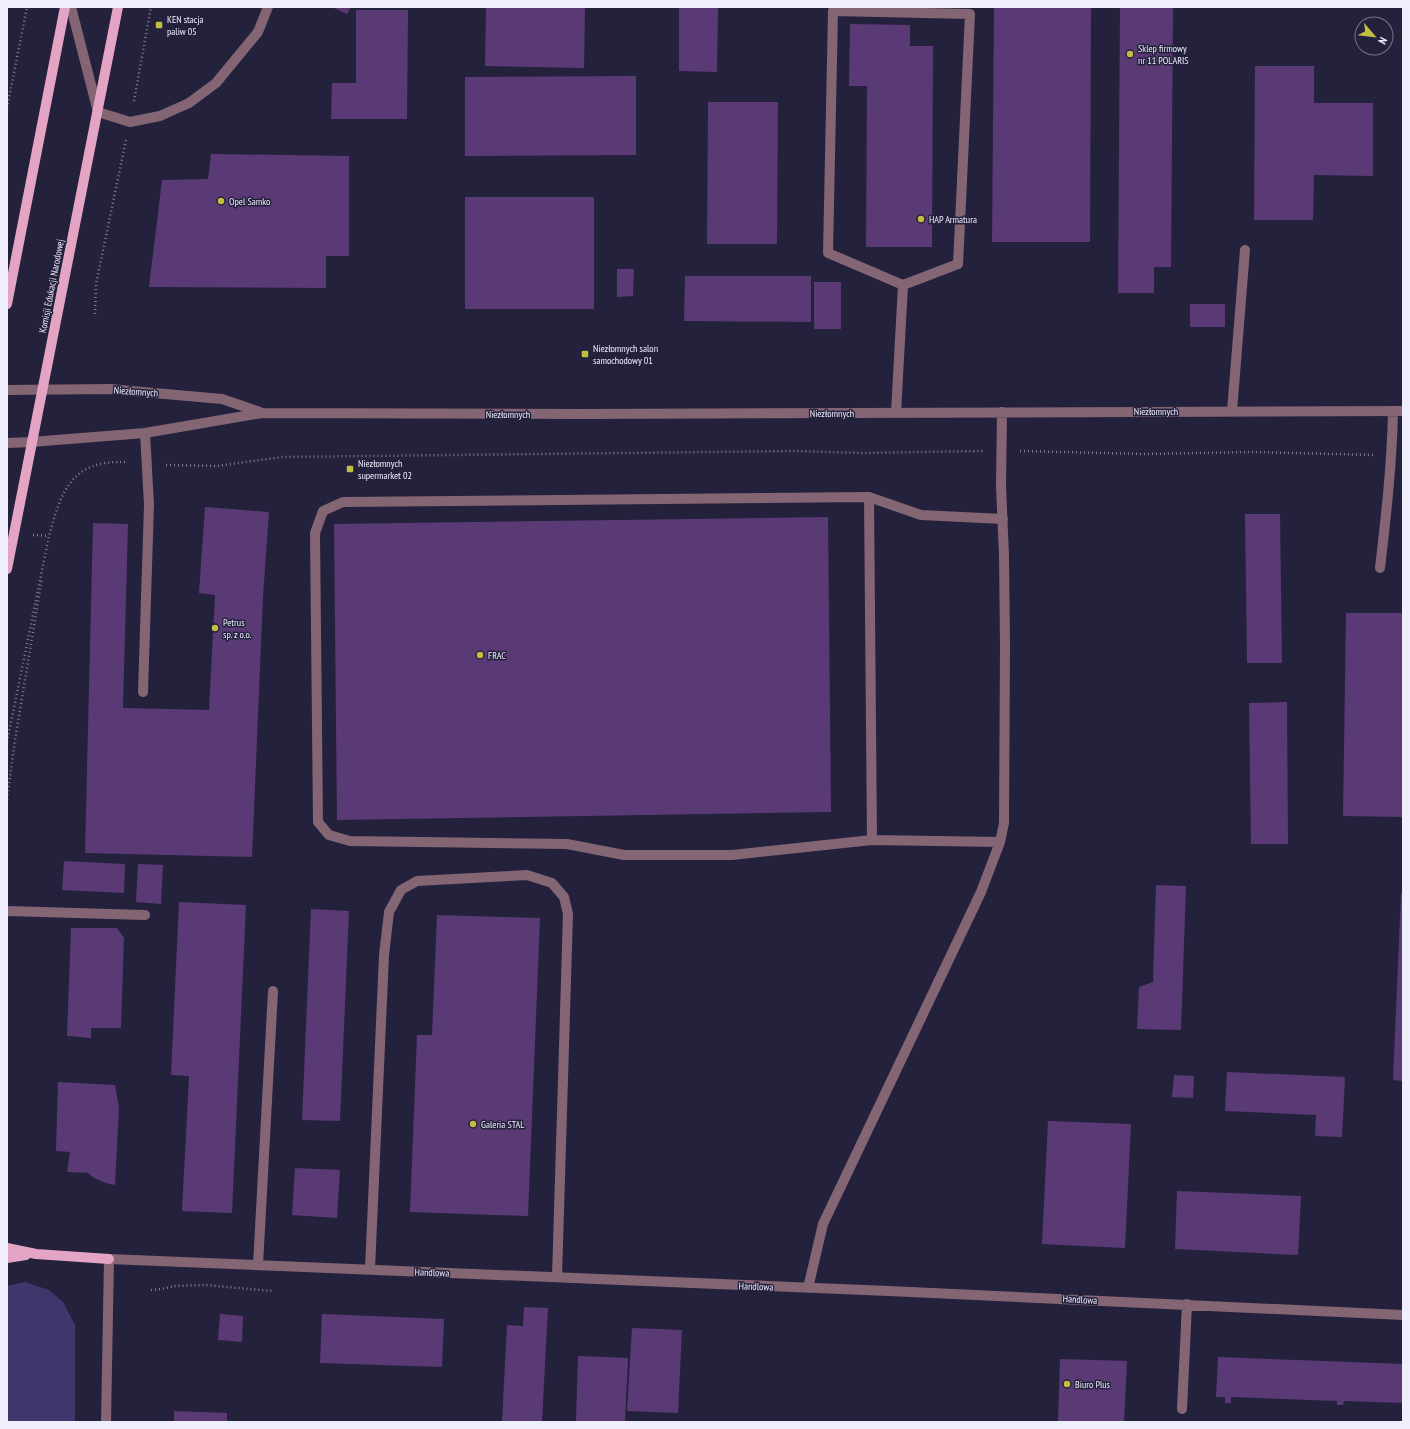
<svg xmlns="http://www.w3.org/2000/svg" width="1410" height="1429" viewBox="0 0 1410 1429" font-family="'PT Sans Narrow',sans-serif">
<rect width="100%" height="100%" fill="#24213c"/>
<path fill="#3e376c" d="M 25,1282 L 49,1290 L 63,1302 L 75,1325 L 75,1422 L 7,1422 L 7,1286 Z"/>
<path fill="#5a3a75" d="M 332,7 L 351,7 L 347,14 Z
M 486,7 L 585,7 L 584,68 L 485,66 Z
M 679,7 L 718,7 L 717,72 L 679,71 Z
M 994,7 L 1091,7 L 1090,242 L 992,242 Z
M 1120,7 L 1173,7 L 1171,267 L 1154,267 L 1154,293 L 1118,293 Z
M 356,10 L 408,10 L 407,119 L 331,119 L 332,83 L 356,83 Z
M 850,24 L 910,25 L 910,46 L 933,46 L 932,247 L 866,247 L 867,86 L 849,86 Z
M 1255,66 L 1314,66 L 1314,103 L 1373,103 L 1373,176 L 1314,175 L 1313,220 L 1254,220 Z
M 636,76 L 636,155 L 465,156 L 465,77 Z
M 708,102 L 778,102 L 777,244 L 707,244 Z
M 211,154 L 349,156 L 349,256 L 326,256 L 326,288 L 149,287 L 162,180 L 208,179 Z
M 465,197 L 594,197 L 594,309 L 465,309 Z
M 617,269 L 634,269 L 633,296 L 617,297 Z
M 685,276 L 811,276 L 811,322 L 684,321 Z
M 814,282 L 841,282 L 841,329 L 814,329 Z
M 1190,304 L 1225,304 L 1225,327 L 1190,327 Z
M 205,507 L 269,512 L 263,597 L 252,857 L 85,853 L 93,523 L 128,524 L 123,708 L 209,710 L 215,595 L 199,593 Z
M 1245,514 L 1280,514 L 1282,663 L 1247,663 Z
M 828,517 L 831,812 L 337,820 L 334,524 Z
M 1346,613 L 1403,613 L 1403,817 L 1343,816 Z
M 1287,702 L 1288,844 L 1251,844 L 1249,703 Z
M 64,861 L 125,864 L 124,893 L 62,890 Z
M 138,864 L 163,865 L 161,904 L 136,902 Z
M 1156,885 L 1186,886 L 1181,1030 L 1137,1029 L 1139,987 L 1153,982 Z
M 1401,893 L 1403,893 L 1403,1081 L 1393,1080 Z
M 179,902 L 246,905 L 232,1213 L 182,1211 L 189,1076 L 171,1075 Z
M 311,909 L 349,911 L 340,1121 L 302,1120 Z
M 437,915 L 540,918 L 528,1216 L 410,1212 L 417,1035 L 432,1035 Z
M 71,928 L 117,928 L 124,938 L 121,1028 L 91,1028 L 91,1038 L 67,1036 Z
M 1227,1072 L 1345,1077 L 1342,1137 L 1315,1136 L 1316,1115 L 1225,1111 Z
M 1174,1075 L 1194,1076 L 1193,1098 L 1172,1097 Z
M 58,1082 L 115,1085 L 119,1108 L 115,1185 L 106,1183 L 94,1178 L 88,1173 L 67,1172 L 70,1152 L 56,1151 Z
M 1048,1121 L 1131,1124 L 1125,1248 L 1042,1244 Z
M 295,1168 L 340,1170 L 337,1218 L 292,1215 Z
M 1177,1191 L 1301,1196 L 1298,1255 L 1175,1249 Z
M 524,1307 L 548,1308 L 542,1422 L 502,1422 L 507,1325 L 523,1326 Z
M 220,1314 L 243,1316 L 242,1342 L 218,1340 Z
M 322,1314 L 444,1319 L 442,1367 L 320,1363 Z
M 632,1328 L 682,1330 L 678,1413 L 627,1411 Z
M 578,1356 L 628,1358 L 625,1422 L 576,1422 Z
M 1218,1357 L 1403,1364 L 1403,1403 L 1344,1401 L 1343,1405 L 1337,1405 L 1337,1401 L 1231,1397 L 1231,1403 L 1225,1403 L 1225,1397 L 1216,1397 Z
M 1060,1359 L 1127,1361 L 1124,1422 L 1058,1422 Z
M 174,1411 L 227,1413 L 227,1422 L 174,1422 Z"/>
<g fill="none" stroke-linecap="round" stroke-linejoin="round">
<path stroke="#817e94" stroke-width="2.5" stroke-dasharray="1 3" stroke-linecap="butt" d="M 134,101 L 151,7
M 7,108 L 27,7
M 95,314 L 96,284 L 126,140
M 1020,451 L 1145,454 L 1253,452 L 1373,455
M 166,465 L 217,466 L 282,457 L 795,451 L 862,453 L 983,451
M 33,535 L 49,536
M 7,742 L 49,536 C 58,504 66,468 106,463 C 113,462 120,462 128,462
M 7,799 L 15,740 L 42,578
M 151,1290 L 162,1289 L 174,1286 L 205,1285 L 272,1291"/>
<path stroke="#846574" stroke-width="10" d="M 71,7 L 98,112 L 130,122 L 160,116 L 189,103 L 216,83 L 258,32 L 268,7
M 7,390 L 111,389 L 131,391 L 222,399 L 260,412
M 1232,411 L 1245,250
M 896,413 L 903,285 L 958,264 L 970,14 L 833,11 L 828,253 L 903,285
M 7,443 L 31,442 L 145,433 L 262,413 L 583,414 L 1403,411
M 869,497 L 872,840
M 1380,568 C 1386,516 1392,464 1393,411
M 143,692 L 149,505 L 145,433
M 1000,842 L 872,840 L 732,855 L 624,855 L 567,844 L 350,841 L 329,835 L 318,822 L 315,533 L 323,511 L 343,502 L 869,497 L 921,515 L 1003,519
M 7,911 L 145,915
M 258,1265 L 273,991
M 370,1269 L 384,955 L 389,912 L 401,890 L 417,881 L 527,875 L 552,883 L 564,897 L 568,914 L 557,1277
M 808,1288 L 823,1224 L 981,892 L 1000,842 L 1004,823 L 1005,645 L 1004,556 L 1001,486 L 1002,412
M 1182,1409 L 1187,1304
M 106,1422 L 109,1259 L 889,1291 L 1403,1315"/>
<path stroke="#e4a4c4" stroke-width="10" d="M 7,304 L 65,7
M 7,569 L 118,7
M 7,1248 L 36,1254 L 109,1259
M 7,1258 L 26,1255"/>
</g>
<g fill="#c1be40" stroke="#24213c" stroke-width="1.5">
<rect x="155" y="21" width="8" height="8" rx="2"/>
<circle cx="1130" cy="54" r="4"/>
<circle cx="221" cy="201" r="4"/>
<circle cx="921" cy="219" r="4"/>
<rect x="581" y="350" width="8" height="8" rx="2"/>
<rect x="346" y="465" width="8" height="8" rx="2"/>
<circle cx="215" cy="628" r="4"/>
<circle cx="480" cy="655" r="4"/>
<circle cx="473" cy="1124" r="4"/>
<circle cx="1067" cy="1384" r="4"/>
</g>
<g text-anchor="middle" stroke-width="3" stroke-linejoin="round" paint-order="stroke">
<g font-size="10" fill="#efeefd" stroke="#24213c" text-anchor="start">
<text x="167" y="23">KEN stacja<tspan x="167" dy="12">paliw 05</tspan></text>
<text x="1138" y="52">Sklep firmowy<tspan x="1138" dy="12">nr 11 POLARIS</tspan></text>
<text x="229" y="205">Opel Samko</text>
<text x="929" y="223">HAP Armatura</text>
<text x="593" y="352">Niezłomnych salon<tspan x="593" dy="12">samochodowy 01</tspan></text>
<text x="358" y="467">Niezłomnych<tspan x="358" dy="12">supermarket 02</tspan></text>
<text x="223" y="626">Petrus<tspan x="223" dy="12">sp. z o.o.</tspan></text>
<text x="488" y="659">FRAC</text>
<text x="481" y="1128">Galeria STAL</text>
<text x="1075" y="1388">Biuro Plus</text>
</g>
<g font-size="10" fill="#efeefd" stroke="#24213c">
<text transform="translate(51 286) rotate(-79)" y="4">Komisji Edukacji Narodowej</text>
<text transform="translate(136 391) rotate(4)" y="4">Niezłomnych</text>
<text x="1156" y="415">Niezłomnych</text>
<text x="832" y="417">Niezłomnych</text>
<text x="508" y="418">Niezłomnych</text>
<text transform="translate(432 1272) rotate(2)" y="4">Handlowa</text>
<text transform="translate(756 1286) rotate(2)" y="4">Handlowa</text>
<text transform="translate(1080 1299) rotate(3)" y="4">Handlowa</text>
</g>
</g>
<rect width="1410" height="1429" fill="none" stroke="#efeefd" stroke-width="16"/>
<g transform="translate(1374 36) rotate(118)"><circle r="19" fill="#24213c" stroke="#757389"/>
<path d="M0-3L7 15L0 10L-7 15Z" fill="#c1be40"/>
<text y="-6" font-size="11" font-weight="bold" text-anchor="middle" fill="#efeefd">N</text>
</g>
</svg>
